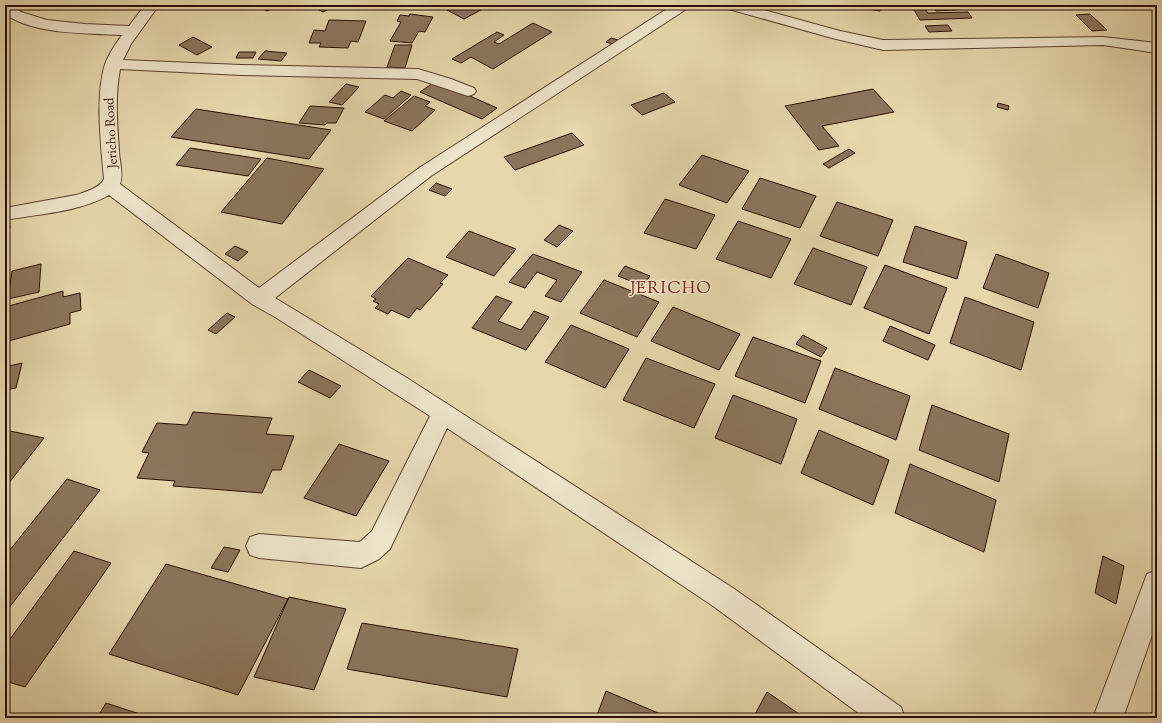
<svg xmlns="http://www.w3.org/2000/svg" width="1162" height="723" viewBox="0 0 1162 723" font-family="'Sorts Mill Goudy',serif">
<rect width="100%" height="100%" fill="#e6d7ad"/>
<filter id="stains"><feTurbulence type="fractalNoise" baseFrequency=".005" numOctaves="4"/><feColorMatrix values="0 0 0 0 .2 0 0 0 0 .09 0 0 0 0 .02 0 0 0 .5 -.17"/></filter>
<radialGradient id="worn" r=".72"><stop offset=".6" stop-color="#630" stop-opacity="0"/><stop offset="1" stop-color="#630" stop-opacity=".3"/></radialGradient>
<path fill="#8b765b" stroke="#290d03" d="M 32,5 L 53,5 L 39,10 Z
M 242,5 L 259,5 L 250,9 Z
M 262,5 L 279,5 L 267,11 L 259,6 Z
M 315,5 L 329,5 L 333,7 L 323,12 L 312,6 Z
M 456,5 L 490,5 L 464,19 L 447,10 Z
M 857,5 L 880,5 L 880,11 L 856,7 Z
M 911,5 L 922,5 L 928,13 L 968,12 L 972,18 L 920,20 Z
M 931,5 L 968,5 L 971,9 L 936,11 Z
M 410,14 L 433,17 L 425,32 L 419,31 L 412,43 L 390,41 L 401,22 L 397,21 L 400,15 L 409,16 Z
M 1090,14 L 1107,30 L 1092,31 L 1076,15 Z
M 329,20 L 366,21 L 358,42 L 351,41 L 348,48 L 319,47 L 321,43 L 309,43 L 314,30 L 325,31 Z
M 533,23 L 552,32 L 493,69 L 471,57 L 461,63 L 452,59 L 497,32 L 504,35 L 494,42 L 499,44 Z
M 948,25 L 952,31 L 929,32 L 925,26 Z
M 193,37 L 212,47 L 197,55 L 179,45 Z
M 611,38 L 618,40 L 613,44 L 606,42 Z
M 395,45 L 412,45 L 405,68 L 387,67 Z
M 265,51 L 287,53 L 281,61 L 258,59 Z
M 239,52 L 256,52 L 253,58 L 236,58 Z
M 436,81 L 497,108 L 482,119 L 420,92 Z
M 346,84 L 359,87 L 342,105 L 329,102 Z
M 873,89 L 894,112 L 822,126 L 839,146 L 819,150 L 785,106 Z
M 401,91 L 411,95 L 384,119 L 365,112 L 385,95 L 393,98 Z
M 664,93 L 675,102 L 642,115 L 631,105 Z
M 414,96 L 430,102 L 425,106 L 435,110 L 412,131 L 384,121 Z
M 998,103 L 1009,106 L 1008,110 L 997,107 Z
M 310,106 L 344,108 L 336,123 L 327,123 L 325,125 L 299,123 Z
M 196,109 L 331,130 L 309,159 L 171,137 Z
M 572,133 L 584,145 L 515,170 L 504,157 Z
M 190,148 L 261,159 L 248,176 L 176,165 Z
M 849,149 L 855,153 L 829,168 L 823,164 Z
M 702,155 L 749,171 L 727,203 L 679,185 Z
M 267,158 L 324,169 L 282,224 L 221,212 Z
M 760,178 L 816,196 L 800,228 L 742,209 Z
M 436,183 L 452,189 L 445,196 L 429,190 Z
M 665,199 L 715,215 L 696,249 L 644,233 Z
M 837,202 L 893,220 L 878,256 L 820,236 Z
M 738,221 L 791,239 L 771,278 L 716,259 Z
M 559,225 L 573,231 L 557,247 L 544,240 Z
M 10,226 L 7,242 L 5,242 L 5,227 Z
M 915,226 L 967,242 L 957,279 L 903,262 Z
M 469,231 L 516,249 L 494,276 L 446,257 Z
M 235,246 L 248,252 L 238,261 L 225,254 Z
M 813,248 L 867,267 L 851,305 L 794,284 Z
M 533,254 L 582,272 L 561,302 L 545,296 L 557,280 L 537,272 L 525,288 L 509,282 Z
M 996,254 L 1049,273 L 1038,308 L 983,288 Z
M 408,258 L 448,275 L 440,283 L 443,284 L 420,310 L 417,308 L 409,318 L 391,310 L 388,314 L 375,308 L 379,304 L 373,301 L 376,299 L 371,296 Z
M 41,264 L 39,292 L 8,299 L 12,271 Z
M 885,265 L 947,288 L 929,334 L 864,308 Z
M 625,266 L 650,276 L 643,286 L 618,276 Z
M 604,280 L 659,302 L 637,337 L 580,313 Z
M 63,291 L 63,297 L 80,293 L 81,310 L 70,313 L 70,324 L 5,342 L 5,307 Z
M 496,296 L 512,302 L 498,321 L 521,330 L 534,311 L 549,317 L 526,350 L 472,328 Z
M 965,297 L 1034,322 L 1021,370 L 950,343 Z
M 673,307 L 740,334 L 719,370 L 651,341 Z
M 227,313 L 235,317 L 216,334 L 208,330 Z
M 571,325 L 629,349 L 605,388 L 545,362 Z
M 890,326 L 935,345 L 928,360 L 883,341 Z
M 803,335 L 827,348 L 821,357 L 796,344 Z
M 753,337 L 821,361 L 805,403 L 735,376 Z
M 646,358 L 715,384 L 694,428 L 623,400 Z
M 22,363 L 16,388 L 5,390 L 5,367 Z
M 835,368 L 910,396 L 896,440 L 819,409 Z
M 309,370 L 341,386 L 330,398 L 298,382 Z
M 733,395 L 797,419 L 781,464 L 715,438 Z
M 932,405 L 1009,434 L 999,482 L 919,450 Z
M 193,412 L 272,418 L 266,434 L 294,436 L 281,470 L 272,470 L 262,493 L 173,486 L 175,481 L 137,478 L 149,453 L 142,452 L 157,423 L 187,425 Z
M 5,430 L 44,438 L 5,488 Z
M 819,430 L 889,460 L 873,505 L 801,473 Z
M 339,444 L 389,461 L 356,516 L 304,498 Z
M 910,464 L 996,500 L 984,552 L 895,513 Z
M 67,479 L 100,490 L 5,613 L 5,556 Z
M 224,547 L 240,550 L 228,572 L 211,568 Z
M 74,551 L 111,563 L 25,687 L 5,681 L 5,646 Z
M 1103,556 L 1124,566 L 1116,604 L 1095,593 Z
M 166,564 L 288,599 L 238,695 L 109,654 Z
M 289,597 L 346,609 L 314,690 L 254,677 Z
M 362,623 L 518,649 L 507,697 L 347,669 Z
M 606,691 L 670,718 L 596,718 Z
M 767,692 L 805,718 L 753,718 Z
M 106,703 L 152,718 L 97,718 Z"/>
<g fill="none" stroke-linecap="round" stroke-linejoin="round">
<defs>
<path id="minor" d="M 5,5 L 11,5 L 21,12 L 47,20 L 85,24 L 129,26 L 145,5 L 159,5 L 131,44 L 123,60 L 241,65 L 418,69 L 451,79 L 474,88 L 476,91 L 474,94 L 468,96 L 417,79 L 241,75 L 120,69 C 115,96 117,123 119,150 C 119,161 124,174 120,184 L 259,288 L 419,168 L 673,5 L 690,5 L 688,8 L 431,176 L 275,298 L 407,378 L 733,588 L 901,707 L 905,718 L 865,718 L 713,606 L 447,428 L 390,549 L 379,559 L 361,568 L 259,558 L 250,555 L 246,546 L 250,537 L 259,534 L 359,542 L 361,541 L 372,531 L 430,416 L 275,317 L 252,304 L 109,195 C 80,212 38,214 5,220 L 5,208 L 76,195 C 85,192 100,188 104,179 C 101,146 95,96 105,64 C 109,54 116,43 122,35 C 87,33 34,35 5,14 Z
M 723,5 L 746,5 L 840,31 L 883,40 L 1103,37 L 1157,43 L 1157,53 L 1103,45 L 883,50 L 832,38 L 725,8 Z
M 1157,570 L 1157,621 L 1123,718 L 1093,718 L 1147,574 Z"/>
</defs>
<use href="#minor" stroke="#58402e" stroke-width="2"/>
<use href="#minor" fill="#efe5ca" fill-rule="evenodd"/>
</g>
<g text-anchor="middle" stroke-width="3" stroke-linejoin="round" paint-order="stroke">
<g font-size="13" fill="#290d03" stroke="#efe5ca">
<text transform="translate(110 133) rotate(-93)" y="5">Jericho Road</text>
</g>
<g font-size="17" letter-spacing="1" fill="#7a1f14" stroke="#efe5ca">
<text x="671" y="293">JERICHO</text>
</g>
</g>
<rect width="1162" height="723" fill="none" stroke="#e6d7ad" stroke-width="20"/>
<rect x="6" y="6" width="1150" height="711" fill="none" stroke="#290d03" stroke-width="2"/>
<rect x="10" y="10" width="1142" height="703" fill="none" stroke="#290d03"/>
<rect width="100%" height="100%" filter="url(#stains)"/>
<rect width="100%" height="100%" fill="url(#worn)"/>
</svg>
